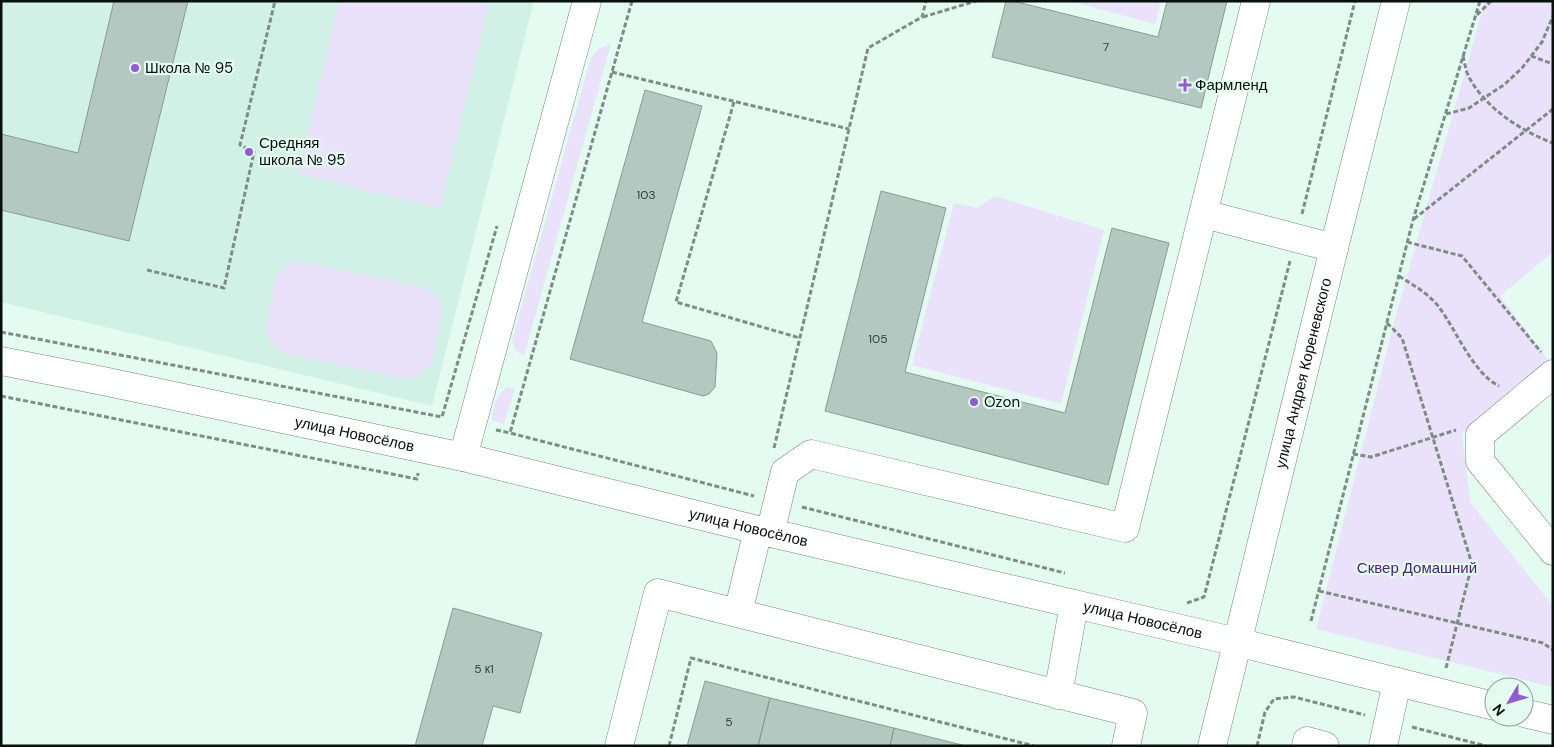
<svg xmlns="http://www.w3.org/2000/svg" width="1554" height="747" font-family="'DM Sans',sans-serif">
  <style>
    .built { fill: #d2f1e6 }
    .green { fill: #eae1fa }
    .building { fill: #b2c8c0; stroke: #879c94 }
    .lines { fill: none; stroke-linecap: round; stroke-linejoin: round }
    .minor-casing { stroke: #72867f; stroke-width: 29 }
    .path { stroke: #7d8d86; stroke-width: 3; stroke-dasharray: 5 2.5; stroke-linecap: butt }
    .minor { stroke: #fff; stroke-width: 28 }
    .poi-dot { fill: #935bd3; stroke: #e4fbf2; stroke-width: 2 }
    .labels { text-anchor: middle; stroke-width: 4.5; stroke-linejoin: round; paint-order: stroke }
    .number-label { font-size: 12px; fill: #323e3a }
    .poi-label { font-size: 15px; fill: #08100d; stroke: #e4fbf2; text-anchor: start }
    .street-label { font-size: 15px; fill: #08100d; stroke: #e4fbf2 }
    .park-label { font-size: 15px; fill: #4a2571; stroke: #e4fbf2 }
  </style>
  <rect width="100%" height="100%" fill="#e4fbf2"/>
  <!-- built -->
  <path class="built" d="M 1,1 L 534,1 L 432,406 L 1,302 Z"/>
  <!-- green -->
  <path class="green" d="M 339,1 L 482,1 L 489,3 L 440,208 L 299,174 Z
    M 1070,1 L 1161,1 L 1155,24 Z
    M 1485,1 L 1553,1 L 1553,252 L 1500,296 L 1549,361 L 1462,434 L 1470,502 L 1553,606 L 1553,687 L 1316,629 L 1397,311 Z
    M 611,44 L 524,356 L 516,351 L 512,340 L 591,57 L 600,48 Z
    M 995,196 L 1104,230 L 1061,404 L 912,365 L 954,203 L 977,208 Z
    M 303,262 L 425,288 L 438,297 L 442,312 L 432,362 L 420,374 L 406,379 L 284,353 L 271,342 L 266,327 L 276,276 L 288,265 Z
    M 506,388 L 515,388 L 504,424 L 492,420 C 493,406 495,398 506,388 Z"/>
  <!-- building -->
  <path class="building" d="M 114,1 L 188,1 L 129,241 L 1,210 L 1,134 L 78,153 Z
    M 1006,1 L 1013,1 L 1158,37 L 1167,1 L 1227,1 L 1201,108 L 992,57 Z
    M 645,90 L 702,106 L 642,322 L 711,341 L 717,353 L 715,387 L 709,394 L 703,396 L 570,359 Z
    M 881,191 L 946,208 L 905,372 L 1065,413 L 1112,228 L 1169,243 L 1108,485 L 825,411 Z
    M 453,608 L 542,633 L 520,713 L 493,706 L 482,746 L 415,746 Z
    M 705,681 L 770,698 L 758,746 L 687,746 Z
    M 770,698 L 894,728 L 890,746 L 758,746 Z
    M 894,728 L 966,746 L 890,746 Z"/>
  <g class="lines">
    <defs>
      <g id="minor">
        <path d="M 1204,214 L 1334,248"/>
        <path id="s1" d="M 1,361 L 103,381 L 463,457 L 758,530 L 1237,642 L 1494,706"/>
        <path d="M 1553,374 L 1480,435 L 1480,461 L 1553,551"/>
        <path d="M 463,457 L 587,1"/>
        <path d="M 770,533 L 785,472 L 811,454 L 1125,528 L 1256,1"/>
        <path d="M 738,613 L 758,530"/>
        <path d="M 1058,695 L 1074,604"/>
        <path d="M 1524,713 L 1553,720"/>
        <path d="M 619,746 L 658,593 L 1133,713 L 1126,746"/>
        <path id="s2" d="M 1212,746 L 1334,248 L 1396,1"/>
        <path d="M 1306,746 L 1307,741 L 1325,746"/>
        <path d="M 1383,746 L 1397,682"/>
      </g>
    </defs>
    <!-- minor casing -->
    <use href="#minor" class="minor-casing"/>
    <!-- path -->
    <path class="path" d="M 632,1 L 510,433 L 754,496
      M 1477,15 L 1491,1
      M 923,17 L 976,1
      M 1463,56 C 1465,64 1466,73 1470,79 C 1487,109 1521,131 1553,143
      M 1531,56 L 1553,64
      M 612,72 L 849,129
      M 734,102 L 676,302 L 800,338
      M 1446,114 L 1469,108 L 1505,84 L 1522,68 L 1542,42 L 1553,16
      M 1302,214 L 1355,1
      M 1414,219 L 1553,109
      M 1407,242 L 1462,256 L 1541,352
      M 147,270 L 224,288 L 254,152 L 240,145 L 275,1
      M 1399,276 C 1413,285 1428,293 1439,307 C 1456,330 1473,373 1499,386
      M 1387,323 L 1402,338 L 1472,564 L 1446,668
      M 1,332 L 442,417 L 497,226
      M 1,396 L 417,479 L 418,473
      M 496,430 L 510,433
      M 774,448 L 868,48 L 922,17 L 926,1
      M 1353,454 L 1371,457 L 1456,430
      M 802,507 L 1065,573
      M 1319,591 L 1543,643 L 1553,650
      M 1187,603 L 1204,597 L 1290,261
      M 1311,621 L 1413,220 L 1480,1
      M 1412,727 L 1486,746
      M 669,746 L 691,658 L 1034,746
      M 1257,746 L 1265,712 L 1274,699 L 1294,697 L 1365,715"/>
    <!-- minor -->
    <use href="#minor" class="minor"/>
  </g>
  <!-- markers -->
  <g class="poi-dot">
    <circle cx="135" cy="68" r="5"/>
    <path d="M1182.5 77.5h5v5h5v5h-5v5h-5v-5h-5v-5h5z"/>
    <circle cx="249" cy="152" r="5"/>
    <circle cx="974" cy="402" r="5"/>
  </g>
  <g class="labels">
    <!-- number labels -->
    <g class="number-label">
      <text x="1106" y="51">7</text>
      <text x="646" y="199">103</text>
      <text x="878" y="343">105</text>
      <text x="484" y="673">5 к1</text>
      <text x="729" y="726">5</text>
    </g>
    <!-- poi labels -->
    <g class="poi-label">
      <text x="145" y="73">Школа № 95</text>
      <text x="1195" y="90">Фармленд</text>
      <text x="259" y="148">Средняя<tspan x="259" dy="17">школа № 95</tspan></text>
      <text x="984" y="407">Ozon</text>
    </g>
    <!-- street labels -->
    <g class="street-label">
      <text dy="5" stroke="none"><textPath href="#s2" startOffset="384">улица Андрея Кореневского</textPath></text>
      <text dy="5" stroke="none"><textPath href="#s1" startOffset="361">улица Новосёлов</textPath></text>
      <text dy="5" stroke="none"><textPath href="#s1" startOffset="766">улица Новосёлов</textPath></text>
      <text dy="5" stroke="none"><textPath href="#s1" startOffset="1171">улица Новосёлов</textPath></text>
    </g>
    <!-- park labels -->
    <g class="park-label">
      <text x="1417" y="573">Сквер Домашний</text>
    </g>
  </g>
  <!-- border -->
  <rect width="1554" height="747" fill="none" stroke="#08100d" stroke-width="5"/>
  <!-- north arrow -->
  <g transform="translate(1509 702) rotate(232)"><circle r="24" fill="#e4fbf2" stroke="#8c9d96"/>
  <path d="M0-4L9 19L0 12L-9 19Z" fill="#935bd3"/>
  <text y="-8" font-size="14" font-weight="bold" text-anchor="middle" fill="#08100d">N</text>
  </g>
</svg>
